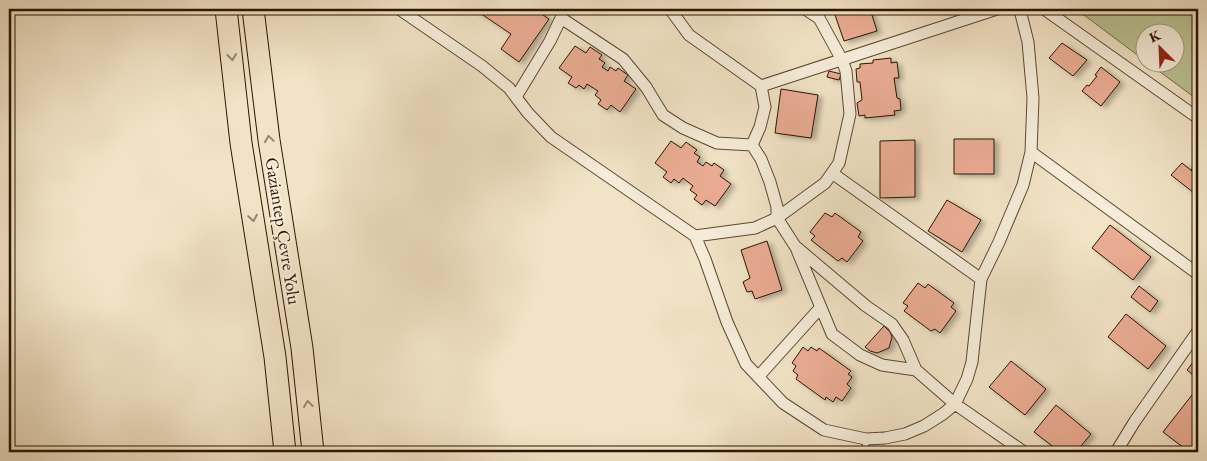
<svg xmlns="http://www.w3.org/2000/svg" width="1207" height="461" font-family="'EB Garamond',serif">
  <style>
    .green { fill: #bbc394; stroke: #736c4a }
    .building { fill: #e9ac93; stroke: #2b1401; filter: url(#shadow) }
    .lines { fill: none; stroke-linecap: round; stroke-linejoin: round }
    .lane-casing { stroke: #5c4832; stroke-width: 8 }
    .street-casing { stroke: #5c4832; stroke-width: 13 }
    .highway-casing { stroke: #2b1401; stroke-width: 23 }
    .lane { stroke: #f6edda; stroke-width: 5.5 }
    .street { stroke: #f6edda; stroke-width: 11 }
    .highway { stroke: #f1e3c6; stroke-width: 21 }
    .oneway { stroke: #98866d }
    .labels { text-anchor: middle; stroke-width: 4; stroke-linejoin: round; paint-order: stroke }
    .street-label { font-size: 18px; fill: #2b1401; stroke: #f6edda }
  </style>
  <defs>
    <filter id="shadow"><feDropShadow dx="4.5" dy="2.5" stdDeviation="2.5" flood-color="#0004"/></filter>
  </defs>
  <rect width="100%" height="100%" fill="#f1e3c6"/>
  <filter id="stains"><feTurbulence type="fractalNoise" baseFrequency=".004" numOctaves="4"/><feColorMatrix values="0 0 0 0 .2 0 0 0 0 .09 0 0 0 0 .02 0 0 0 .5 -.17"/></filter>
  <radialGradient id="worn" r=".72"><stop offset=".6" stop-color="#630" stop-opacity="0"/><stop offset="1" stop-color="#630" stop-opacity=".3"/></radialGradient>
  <!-- green -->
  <path class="green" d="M 1076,9 L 1198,9 L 1198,100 L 1148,63 L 1174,62 L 1174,32 L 1144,32 L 1144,60 Z"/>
  <!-- building -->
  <path class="building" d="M 474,9 L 534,9 L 549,19 L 519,62 L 501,49 L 511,34 Z
    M 833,9 L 870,9 L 877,31 L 844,41 Z
    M 951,9 L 971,9 L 954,15 Z
    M 1062,43 L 1087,60 L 1073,76 L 1049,58 Z
    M 575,46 L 586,53 L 590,47 L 602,55 L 599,59 L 605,63 L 602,67 L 608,71 L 610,67 L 616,71 L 618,68 L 628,75 L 624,81 L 636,89 L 620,112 L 611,105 L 607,110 L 598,104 L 601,100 L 595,95 L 598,91 L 587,84 L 584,89 L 579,85 L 576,88 L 568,83 L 572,77 L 559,68 Z
    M 891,58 L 891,63 L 897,62 L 899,78 L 894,78 L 897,98 L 900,99 L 901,110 L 894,111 L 895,115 L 865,118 L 865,115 L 859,116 L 857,103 L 862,100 L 860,82 L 857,82 L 856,69 L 860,68 L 860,64 L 873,63 L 873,60 Z
    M 1101,67 L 1120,82 L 1101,106 L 1082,91 L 1087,85 L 1089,86 L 1097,76 L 1095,75 Z
    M 829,71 L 841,74 L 839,80 L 827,77 Z
    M 781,89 L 818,95 L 811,138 L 775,133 Z
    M 954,139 L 994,139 L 994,174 L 954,174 Z
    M 915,140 L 915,197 L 880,198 L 880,141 Z
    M 671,141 L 681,148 L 686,142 L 697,150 L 694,153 L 700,157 L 697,162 L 703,166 L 706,162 L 712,166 L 714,163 L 724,170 L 720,176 L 731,184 L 715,206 L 706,200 L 702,205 L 694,199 L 697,195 L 690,190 L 693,186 L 683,178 L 679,183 L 674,179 L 671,183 L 663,177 L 667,172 L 655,163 Z
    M 1198,161 L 1198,175 L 1191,170 Z
    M 1182,163 L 1198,176 L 1198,196 L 1171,175 Z
    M 947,200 L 981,220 L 962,252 L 928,231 Z
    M 825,213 L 832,217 L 835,213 L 861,232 L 858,237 L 863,241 L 847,262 L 842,258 L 838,261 L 811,240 L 815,236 L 810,232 Z
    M 1110,225 L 1151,257 L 1133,280 L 1092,248 Z
    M 767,241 L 782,290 L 755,299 L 752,291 L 747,292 L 743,282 L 750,278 L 741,250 Z
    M 918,283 L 925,288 L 928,284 L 954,303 L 951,307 L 956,311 L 940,333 L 935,329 L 931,331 L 904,311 L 908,306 L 903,303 Z
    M 1139,286 L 1158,301 L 1150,312 L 1131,297 Z
    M 1126,314 L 1166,346 L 1148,369 L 1108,337 Z
    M 884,326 L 890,332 L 892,337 L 889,348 L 877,353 L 870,351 L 865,347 Z
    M 803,347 L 808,351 L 811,347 L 817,351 L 819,348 L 851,371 L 848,374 L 852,377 L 847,384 L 851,388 L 842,401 L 836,397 L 833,402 L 826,397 L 825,400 L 796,379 L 798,375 L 793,371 L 796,366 L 792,363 Z
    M 1198,356 L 1198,379 L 1187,370 Z
    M 1011,361 L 1046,389 L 1025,415 L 989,387 Z
    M 1192,395 L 1198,400 L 1198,439 L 1188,451 L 1163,432 Z
    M 1056,405 L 1091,434 L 1076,452 L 1060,452 L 1034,432 Z"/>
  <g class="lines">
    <defs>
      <path id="lane" d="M 865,452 L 866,439"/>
      <path id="street" d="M 399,9 L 482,66 L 509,88 L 528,113 L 551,137 L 695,236 L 705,259 L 727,322 L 746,364 L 783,403 L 824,430 L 866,439 L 885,438 L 905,434 L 924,426 L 943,414 L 955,404 L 1024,452
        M 670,9 L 689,35 L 761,86 L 997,9
        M 1044,9 L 1198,118
        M 561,18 L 623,59 L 646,87 L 663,115 L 683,128 L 717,143 L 752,145 L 761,159 L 770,182 L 777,207 L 777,218 L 795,246 L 866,306 L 892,324 L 903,340 L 916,370 L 955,404 L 967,379 L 972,362 L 981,279 L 999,242 L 1023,185 L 1031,152 L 1033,98 L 1028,42 L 1021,14 L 1024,9
        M 516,97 L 550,41 L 562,16 L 561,9
        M 752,145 L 760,127 L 765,107 L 761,86
        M 1031,152 L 1198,274
        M 832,173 L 981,279
        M 695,236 L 755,228 L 777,218 L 825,183 L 839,163 L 850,114 L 846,71 L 842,60 L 819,18 L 805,9
        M 797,250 L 832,334 L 860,355 L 882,365 L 916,370
        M 758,377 L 821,307
        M 1116,452 L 1135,421 L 1198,331"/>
      <path id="highway" d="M 226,9 L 241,143 L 275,357 L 285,452
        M 253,9 L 269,140 L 302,348 L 313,452"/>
    </defs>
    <!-- lane casing -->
    <use href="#lane" class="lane-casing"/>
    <!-- street casing -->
    <use href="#street" class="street-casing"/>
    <!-- highway casing -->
    <use href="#highway" class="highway-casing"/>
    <!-- lane -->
    <use href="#lane" class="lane"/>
    <!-- street -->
    <use href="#street" class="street"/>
    <!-- highway -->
    <use href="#highway" class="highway"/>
  </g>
  <!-- one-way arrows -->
  <defs><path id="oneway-chevron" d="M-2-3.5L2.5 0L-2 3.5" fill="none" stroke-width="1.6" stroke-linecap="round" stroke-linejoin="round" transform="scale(1.25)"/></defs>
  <g class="oneway">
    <use href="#oneway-chevron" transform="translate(232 57) rotate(84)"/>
    <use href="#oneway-chevron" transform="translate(269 139) rotate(-98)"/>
    <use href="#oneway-chevron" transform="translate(253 218) rotate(81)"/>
    <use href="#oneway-chevron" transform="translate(308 404) rotate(-97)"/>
  </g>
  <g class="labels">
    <!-- street labels -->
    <g class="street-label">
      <text transform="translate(283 231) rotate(81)" y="6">Gaziantep Çevre Yolu</text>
    </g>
  </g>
  <!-- margin -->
  <rect width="1207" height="461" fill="none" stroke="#f1e3c6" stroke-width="30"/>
  <rect x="10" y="10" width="1187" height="441" fill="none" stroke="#2b1401" stroke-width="2.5"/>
  <rect x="15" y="15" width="1177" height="431" fill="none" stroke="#2b1401"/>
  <!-- north arrow -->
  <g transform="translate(1160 48) rotate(336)"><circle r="24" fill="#f6edda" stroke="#a59683"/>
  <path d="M0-4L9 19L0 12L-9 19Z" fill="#8f2418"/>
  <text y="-8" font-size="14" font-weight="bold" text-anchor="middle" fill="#2b1401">K</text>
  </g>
  <rect width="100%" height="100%" filter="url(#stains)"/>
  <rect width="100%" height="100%" fill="url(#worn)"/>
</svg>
